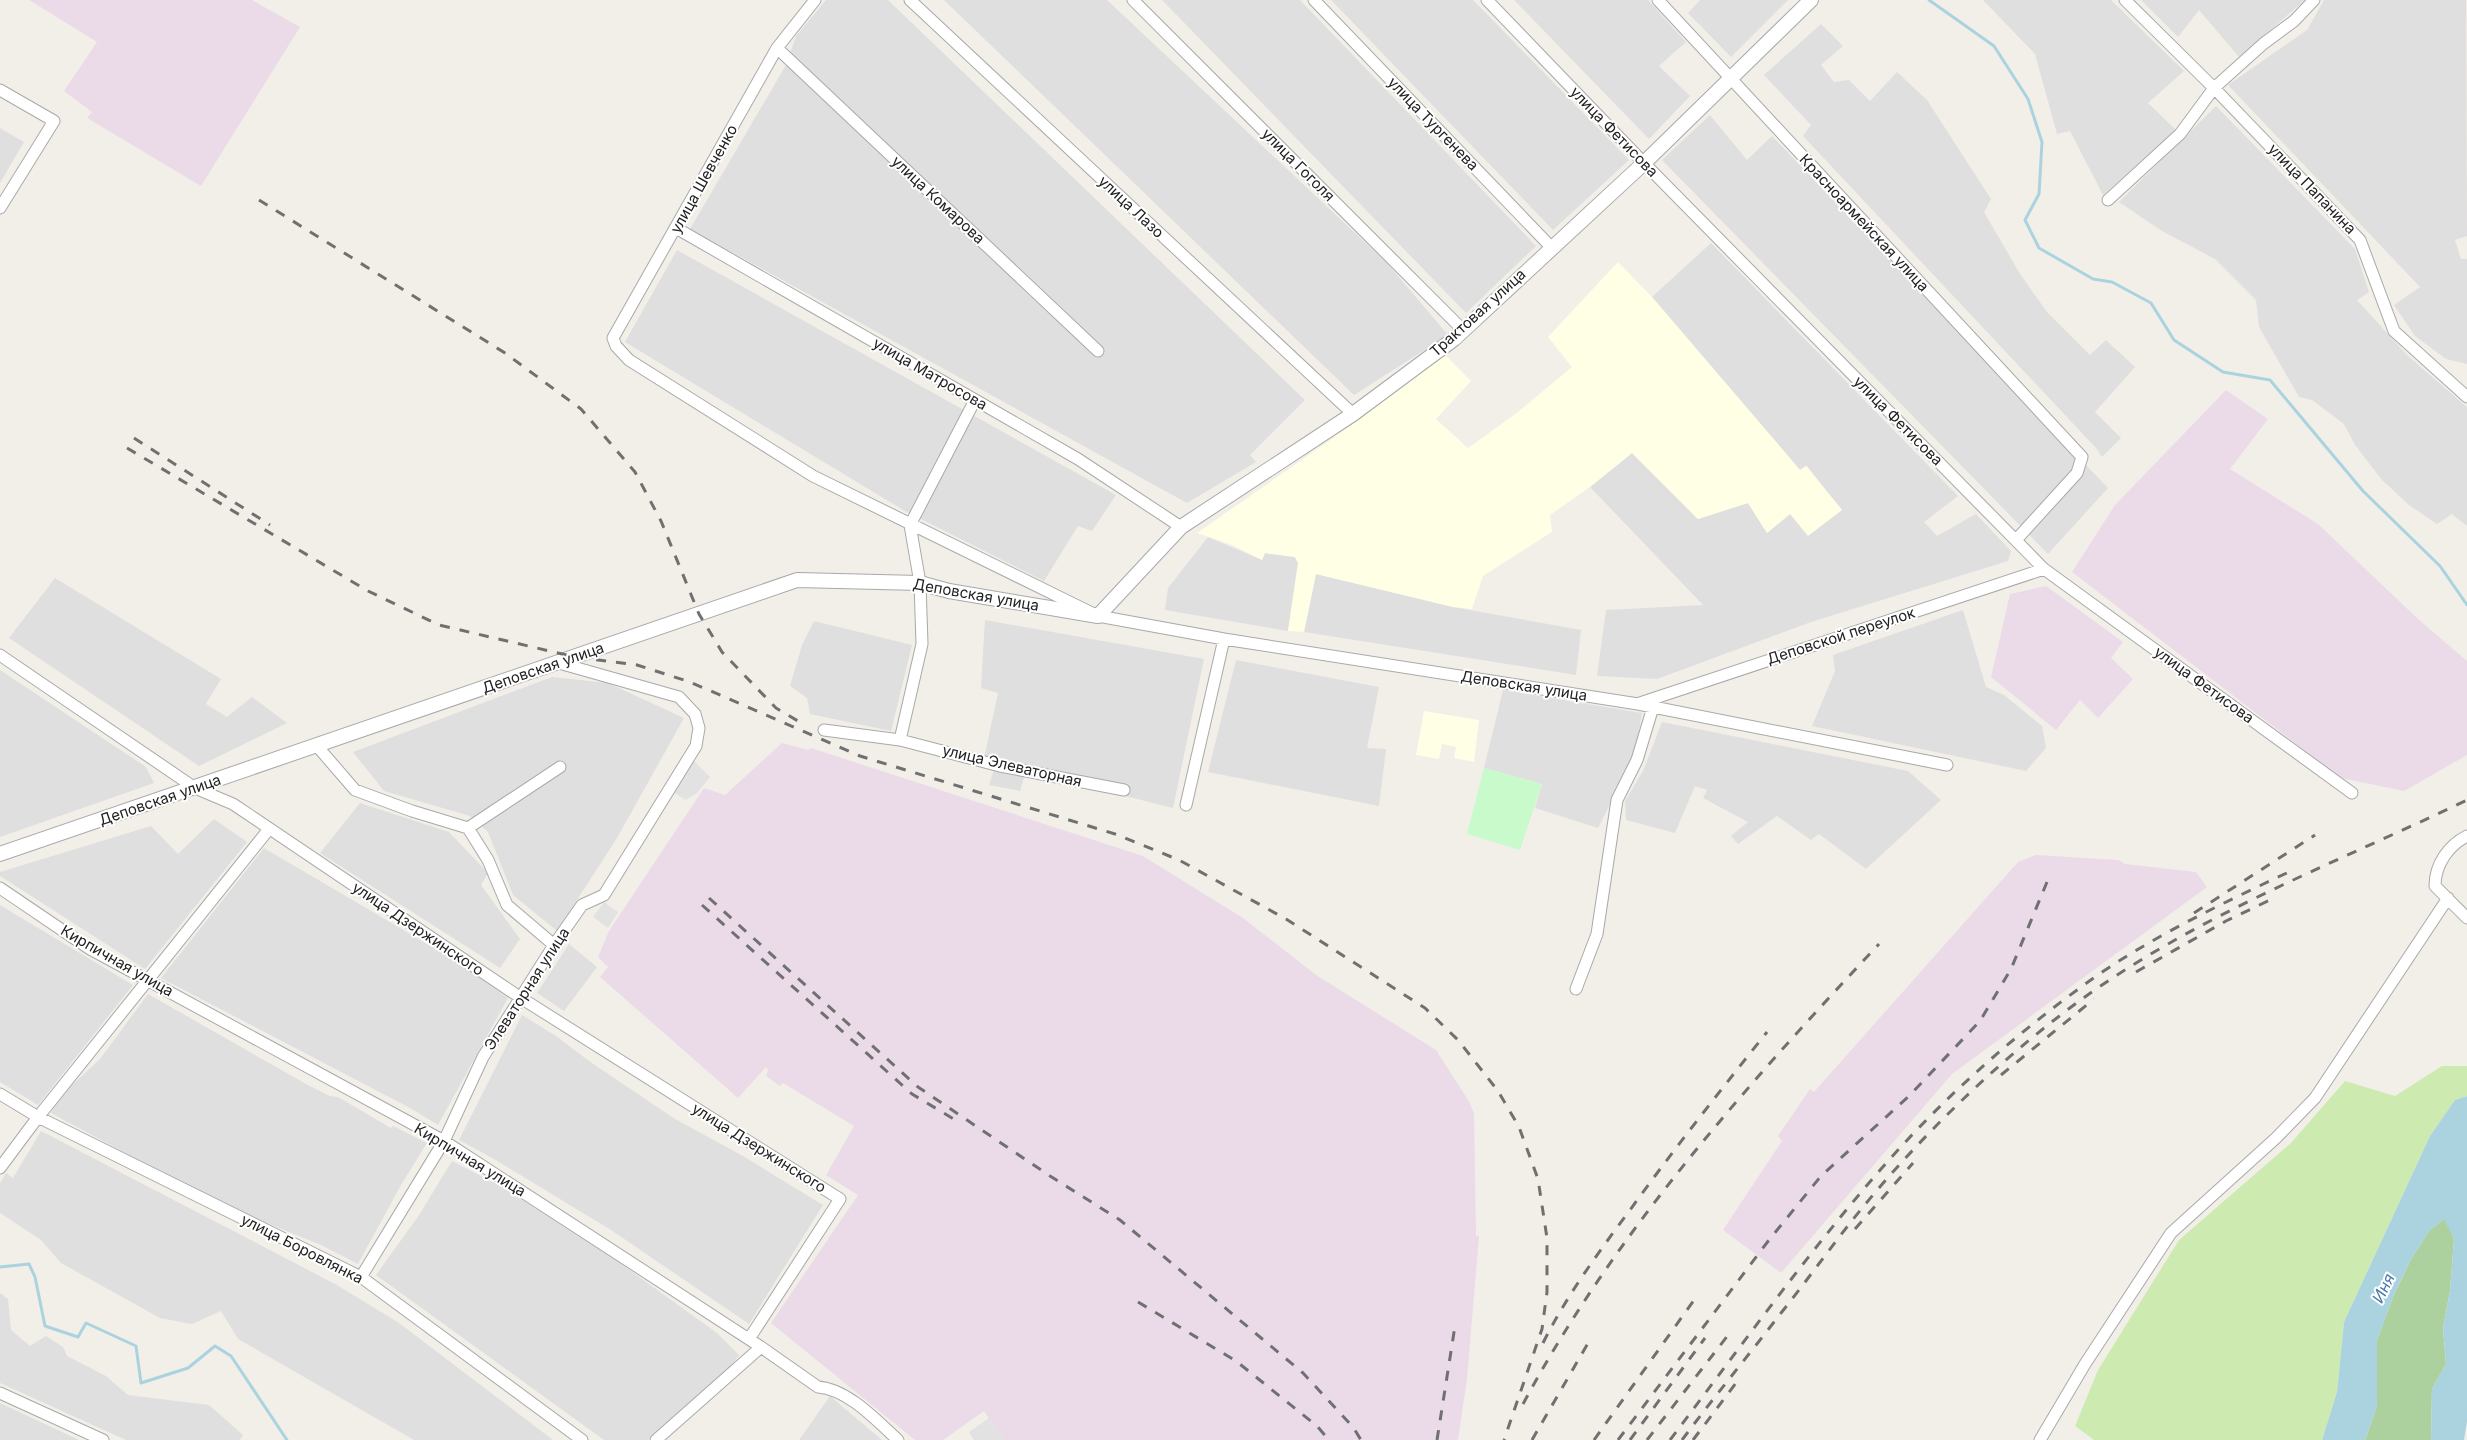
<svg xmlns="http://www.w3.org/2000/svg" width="2467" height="1440" font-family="Inter,sans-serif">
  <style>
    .residential { fill: #e0dfdf }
    .industrial { fill: #ebdbe8 }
    .education { fill: #ffffe5 }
    .grass { fill: #cdebb0 }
    .forest { fill: #add19e }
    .park { fill: #c8facc }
    .parking { fill: #e2e2e2 }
    .water { fill: #aad3df }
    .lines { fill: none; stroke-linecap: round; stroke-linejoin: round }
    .stream { stroke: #aad3df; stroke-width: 3 }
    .minor-casing { stroke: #a9a9a9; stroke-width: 13 }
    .tertiary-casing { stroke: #a9a9a9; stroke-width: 16 }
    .minor { stroke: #fff; stroke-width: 11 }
    .tertiary { stroke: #fff; stroke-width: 14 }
    .rail { stroke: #707070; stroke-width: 3; stroke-dasharray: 10 10; stroke-linecap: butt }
    .labels { text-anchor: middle; stroke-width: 4; stroke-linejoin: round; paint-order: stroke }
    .street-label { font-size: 15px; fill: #222; stroke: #fff }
    .water-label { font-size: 16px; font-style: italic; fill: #4a7aab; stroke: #fff }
  </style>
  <rect width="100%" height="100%" fill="#f2efe9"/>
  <!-- residential -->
  <path class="residential" d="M 826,0 L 888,0 L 1305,400 L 1250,455 L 1256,462 L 1187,503 L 690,229 L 786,65 L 796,36 Z
    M 944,0 L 1107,0 L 1387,263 L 1448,335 L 1354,395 Z
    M 1162,0 L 1300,0 L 1536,246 L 1466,313 Z
    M 1331,0 L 1473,0 L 1629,160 L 1553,230 Z
    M 1514,0 L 1648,0 L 1686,42 L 1659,66 L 1690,96 L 1649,139 Z
    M 1700,0 L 1788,0 L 1731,57 L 1688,13 Z
    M 1983,0 L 2111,0 L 2184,71 L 2148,103 L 2176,130 L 2103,195 L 2070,131 L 2057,134 L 2035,54 Z
    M 2141,0 L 2305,0 L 2239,57 L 2199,10 L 2178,37 Z
    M 2324,0 L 2466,0 L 2467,236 L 2455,240 L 2461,259 L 2467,259 L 2467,364 L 2446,359 L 2415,336 L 2394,305 L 2420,287 L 2228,85 L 2307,30 Z
    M 1821,24 L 1843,46 L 1821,65 L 1834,82 L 1849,80 L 1870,101 L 1897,72 L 1927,100 L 1991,199 L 1984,212 L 2020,274 L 2047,312 L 2090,355 L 2106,340 L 2135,367 L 2095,412 L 2121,438 L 2102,457 L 2096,448 L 1803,136 L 1811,125 L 1764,75 Z
    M 2216,106 L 2355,249 L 2369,292 L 2357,300 L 2408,356 L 2467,407 L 2467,526 L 2452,514 L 2437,524 L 2409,505 L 2382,480 L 2355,445 L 2344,424 L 2312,400 L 2299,397 L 2259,327 L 2256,300 L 2215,259 L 2162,231 L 2119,202 Z
    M 1710,115 L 1747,160 L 1772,136 L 2108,488 L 2048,554 L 1662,160 Z
    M 0,128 L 24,142 L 0,183 Z
    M 1711,243 L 1958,496 L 1924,522 L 1937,536 L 1976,514 L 2011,551 L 2008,561 L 1811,622 L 1657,679 L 1597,676 L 1606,610 L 1703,605 L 1590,487 L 1632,453 L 1698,519 L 1748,503 L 1767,533 L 1790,514 L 1842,510 L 1807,466 L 1800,470 L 1652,297 Z
    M 677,250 L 1116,495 L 1092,531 L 1078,526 L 1044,581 L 905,511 L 625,342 Z
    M 1208,537 L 1262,560 L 1265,553 L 1295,557 L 1298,563 L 1288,631 L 1165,610 L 1168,588 Z
    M 1316,574 L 1453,607 L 1581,630 L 1576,675 L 1304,632 Z
    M 55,578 L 221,679 L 206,704 L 227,717 L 252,697 L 287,723 L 199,766 L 9,638 Z
    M 1963,610 L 1986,687 L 2004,695 L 2042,726 L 2046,748 L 2026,771 L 1812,726 L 1835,671 L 1833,655 Z
    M 985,620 L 1204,659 L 1173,808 L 1026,771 L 1020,791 L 989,785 L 994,769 L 983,763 L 998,693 L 981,688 Z
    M 814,621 L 912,645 L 891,731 L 810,714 L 807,698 L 790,686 L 802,645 Z
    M 1236,660 L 1379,687 L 1367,748 L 1386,749 L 1379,806 L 1208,772 Z
    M 0,670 L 146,767 L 154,783 L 0,837 Z
    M 552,677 L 608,683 L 684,718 L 617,838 L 557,931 L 513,895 L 488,832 L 470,816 L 384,791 L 353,752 Z
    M 1503,690 L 1642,713 L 1635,755 L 1598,828 L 1535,808 L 1542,784 L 1484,768 Z
    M 1662,722 L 1908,771 L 1941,800 L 1866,869 L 1819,834 L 1811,840 L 1777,816 L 1738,844 L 1731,836 L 1748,822 L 1703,798 L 1707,790 L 1695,786 L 1675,833 L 1626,820 L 1625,801 L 1643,771 Z
    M 360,803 L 449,832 L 488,873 L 481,885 L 520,939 L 500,968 L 320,853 Z
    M 214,819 L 247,842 L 145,969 L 0,876 L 0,872 L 151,826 L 178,854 Z
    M 264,848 L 463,965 L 508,998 L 438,1125 L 410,1108 L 161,978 Z
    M 0,905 L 133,985 L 38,1105 L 0,1082 Z
    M 569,944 L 597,967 L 564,1011 L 537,993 Z
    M 148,994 L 306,1084 L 330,1096 L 338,1097 L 391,1128 L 393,1126 L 427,1143 L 401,1185 L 358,1264 L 321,1245 L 218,1203 L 51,1113 L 56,1104 L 71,1086 L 100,1059 Z
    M 522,1015 L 556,1036 L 589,1061 L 675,1119 L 743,1156 L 823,1205 L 749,1324 L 611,1230 L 494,1159 L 459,1140 Z
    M 41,1131 L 337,1285 L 399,1323 L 553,1440 L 414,1440 L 238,1339 L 221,1311 L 192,1324 L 160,1318 L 61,1263 L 41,1240 L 0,1213 L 0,1183 L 6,1173 L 13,1178 Z
    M 452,1161 L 518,1195 L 592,1243 L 717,1333 L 739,1355 L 729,1369 L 648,1440 L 604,1440 L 376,1275 L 419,1215 Z
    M 0,1293 L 8,1299 L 11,1330 L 30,1346 L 46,1336 L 63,1347 L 67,1356 L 106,1376 L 128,1395 L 209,1405 L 243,1435 L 240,1440 L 126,1440 L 0,1383 Z
    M 830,1396 L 882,1440 L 799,1440 Z
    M 0,1403 L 79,1440 L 0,1440 Z"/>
  <!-- industrial -->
  <path class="industrial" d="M 29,0 L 252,0 L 300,27 L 201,186 L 87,118 L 92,112 L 64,91 L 97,42 Z
    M 2226,390 L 2268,419 L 2230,469 L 2318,524 L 2418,619 L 2467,661 L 2467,755 L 2404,791 L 2341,778 L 2072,572 L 2115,505 Z
    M 2046,586 L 2123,642 L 2111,658 L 2133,679 L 2098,718 L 2080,700 L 2056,730 L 1991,677 L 2010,594 Z
    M 782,743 L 808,750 L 811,748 L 1143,856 L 1243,918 L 1316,975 L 1436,1050 L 1470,1103 L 1474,1114 L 1476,1236 L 1479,1236 L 1467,1379 L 1458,1440 L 1003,1440 L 984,1411 L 943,1440 L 915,1440 L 771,1323 L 858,1195 L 826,1175 L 854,1126 L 783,1083 L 780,1086 L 766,1076 L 768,1070 L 766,1067 L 738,1098 L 600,977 L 608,967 L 598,957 L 609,931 L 704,788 L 725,795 Z
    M 2036,855 L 2119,860 L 2125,864 L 2196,872 L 2207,887 L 1952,1074 L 1781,1273 L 1723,1230 L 1782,1141 L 1778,1136 L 1810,1089 L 1814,1092 L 2018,862 Z"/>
  <!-- education -->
  <path class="education" d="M 1618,262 L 1652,297 L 1800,470 L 1806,466 L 1842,510 L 1808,536 L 1790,514 L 1767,533 L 1748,503 L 1698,519 L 1632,453 L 1590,487 L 1550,515 L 1552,532 L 1483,576 L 1472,609 L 1453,607 L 1316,574 L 1304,632 L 1288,631 L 1298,563 L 1295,557 L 1265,553 L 1262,560 L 1232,545 L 1197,533 L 1356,422 L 1445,355 L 1471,381 L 1436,419 L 1468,448 L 1518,412 L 1572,367 L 1548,337 Z
    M 1424,711 L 1479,720 L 1474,762 L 1454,758 L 1456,747 L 1442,744 L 1439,759 L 1416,755 Z"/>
  <!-- grass -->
  <path class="grass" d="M 2442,1066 L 2467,1066 L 2467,1096 L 2455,1100 L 2430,1136 L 2344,1322 L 2337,1392 L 2322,1440 L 2094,1440 L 2075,1426 L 2098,1370 L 2179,1240 L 2291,1143 L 2345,1081 L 2395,1096 Z"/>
  <!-- forest -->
  <path class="forest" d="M 2445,1218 L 2454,1239 L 2450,1291 L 2443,1328 L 2446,1364 L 2432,1389 L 2431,1440 L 2365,1440 L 2377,1406 L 2377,1340 L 2393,1297 L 2410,1261 L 2429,1231 Z"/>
  <!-- park -->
  <path class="park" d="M 1484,768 L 1542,784 L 1520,850 L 1467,834 Z"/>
  <!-- parking -->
  <path class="parking" d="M 692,759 L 710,777 L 696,794 L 685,800 L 672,791 Z
    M 604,902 L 618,912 L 608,928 L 593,917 Z
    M 989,1418 L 1003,1440 L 974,1440 L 969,1432 Z"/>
  <!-- water -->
  <path class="water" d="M 2467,1096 L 2467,1421 L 2464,1440 L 2431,1440 L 2432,1389 L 2446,1364 L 2443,1328 L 2450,1291 L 2454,1239 L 2444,1219 L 2429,1231 L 2410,1261 L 2393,1297 L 2377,1340 L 2377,1406 L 2365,1440 L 2322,1440 L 2337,1392 L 2344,1322 L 2430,1136 L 2455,1100 Z"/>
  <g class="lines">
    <!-- stream -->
    <path class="stream" d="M 1929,0 L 1994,46 L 2028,99 L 2042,142 L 2039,194 L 2025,220 L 2039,248 L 2093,279 L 2112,282 L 2151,303 L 2174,340 L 2223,372 L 2270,380 L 2363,491 L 2440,566 L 2467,605
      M 0,1267 L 29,1264 L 35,1277 L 45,1326 L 78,1337 L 86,1323 L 136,1346 L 141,1383 L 188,1368 L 215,1346 L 231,1356 L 287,1440"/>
    <defs>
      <path id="minor" d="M 815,0 L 777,48 L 613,338 L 616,346 L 629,360 L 813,476 L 1098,616 L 1224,639 L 1638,704 L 1947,765
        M 910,0 L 1353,414
        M 1133,0 L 1463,330
        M 1314,0 L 1551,247
        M 1487,0 L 1644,163 L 2044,569 L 2352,793
        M 1658,0 L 2082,457 L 2077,473 L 2016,540
        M 2125,0 L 2214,88 L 2360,240 L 2394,331 L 2467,397
        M 777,48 L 1098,351
        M 0,90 L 54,121 L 0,208
        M 2108,200 L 2180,134 L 2214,88 L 2263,44 L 2294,21 L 2314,0
        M 676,228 L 1078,459 L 1181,527
        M 0,655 L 195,788 L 233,804 L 521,998 L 840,1199 L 749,1339
        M 1640,703 L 2044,569
        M 824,730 L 900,740 L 922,644 L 920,583 L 910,525 L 975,400
        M 900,740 L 1000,766 L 1124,790
        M 317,746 L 355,790 L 412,811 L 468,828 L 488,860 L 507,905 L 554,945
        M 1186,805 L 1224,639
        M 468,828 L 560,767
        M 2467,836 C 2449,845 2435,864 2435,886 L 2467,918
        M 0,888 L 90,949 L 444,1141 L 761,1347 L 818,1387 C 848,1389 877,1421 898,1440
        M 1576,989 L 1597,934 L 1617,800 L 1637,760 L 1653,707
        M 0,1094 L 38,1117 L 361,1277 L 582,1440
        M 0,1168 L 38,1117 L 269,829
        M 361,1277 L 444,1141 L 483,1057 L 554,945 L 582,905 L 604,895 L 696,746 L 699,728 L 695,714 L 679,697 L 559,663
        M 0,1393 L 103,1440
        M 656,1440 L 761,1347
        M 2040,1440 L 2085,1364 L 2171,1233 L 2276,1138 L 2315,1098 L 2448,898"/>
      <path id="tertiary" d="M 0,854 L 797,580 L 920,583 L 949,591 L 1098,616 L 1181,527 L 1353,414 L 1454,339 L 1644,163 L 1811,0"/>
    </defs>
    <!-- minor casing -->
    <use href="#minor" class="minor-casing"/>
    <!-- tertiary casing -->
    <use href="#tertiary" class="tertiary-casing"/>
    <!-- minor -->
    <use href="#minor" class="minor"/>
    <!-- tertiary -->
    <use href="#tertiary" class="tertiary"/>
    <!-- rail -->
    <path class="rail" d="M 259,200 L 505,353 L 581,409 L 635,472 L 661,521 L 699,614 L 722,652 L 776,708 L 803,724
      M 134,438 L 270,525
      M 127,448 L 368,591 L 439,625 L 575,657 L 637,665 L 690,682 L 860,756 L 1115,834 L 1179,860 L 1286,919 L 1425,1008 L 1458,1040 L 1498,1091 L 1519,1127 L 1538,1179 L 1547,1238 L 1547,1292 L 1542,1329 L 1504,1440
      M 709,898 L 918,1087 L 1050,1176 L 1120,1220 L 1303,1373 L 1353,1427 L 1361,1440
      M 702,905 L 912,1094 L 957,1121
      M 2194,913 L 2315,835
      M 2136,972 L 2226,921 L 2270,900
      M 2001,1075 L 2094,999
      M 1855,1229 L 1913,1163
      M 1138,1302 L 1236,1361 L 1317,1426 L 1329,1440
      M 1543,1343 C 1567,1295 1598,1253 1630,1210 C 1674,1149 1720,1091 1767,1032
      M 1523,1404 C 1615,1232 1747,1085 1879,944
      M 1437,1440 L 1455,1326
      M 1532,1440 L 1591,1338
      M 1594,1440 L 1697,1296
      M 1618,1440 L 1769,1240 L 1821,1176 L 1909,1096 L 1980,1021 L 2011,969 L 2047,882
      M 1630,1440 L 1705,1338
      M 1647,1440 L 1732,1330
      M 1670,1440 C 1739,1349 1806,1255 1881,1169 C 1942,1099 2013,1036 2088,982 C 2149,938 2223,903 2291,871
      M 1682,1440 C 1714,1397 1748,1356 1781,1313 C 1809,1278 1835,1241 1863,1207 C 1926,1130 2009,1051 2089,994 C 2205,912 2340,861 2467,800
      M 1693,1440 L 1739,1379"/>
  </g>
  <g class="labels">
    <!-- street labels -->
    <g class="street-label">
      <text transform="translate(1433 124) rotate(46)" y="5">улица Тургенева</text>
      <text transform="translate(1614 132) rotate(46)" y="5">улица Фетисова</text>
      <text transform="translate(1298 165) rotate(45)" y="5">улица Гоголя</text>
      <text transform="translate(704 179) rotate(-61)" y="5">улица Шевченко</text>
      <text transform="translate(2312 189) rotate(46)" y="5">улица Папанина</text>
      <text transform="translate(938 200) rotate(43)" y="5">улица Комарова</text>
      <text transform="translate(1131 207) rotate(43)" y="5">улица Лазо</text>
      <text transform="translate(1864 223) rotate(47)" y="5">Красноармейская улица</text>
      <text transform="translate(1478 313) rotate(-42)" y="5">Трактовая улица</text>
      <text transform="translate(930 374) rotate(30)" y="5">улица Матросова</text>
      <text transform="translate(1898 421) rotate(45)" y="5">улица Фетисова</text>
      <text transform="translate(976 595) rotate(10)" y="5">Деповская улица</text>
      <text transform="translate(1841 636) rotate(-18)" y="5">Деповской переулок</text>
      <text transform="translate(543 668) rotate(-19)" y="5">Деповская улица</text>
      <text transform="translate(2204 685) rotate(36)" y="5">улица Фетисова</text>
      <text transform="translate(1524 686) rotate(9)" y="5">Деповская улица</text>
      <text transform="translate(1012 766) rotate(13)" y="5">улица Элеваторная</text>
      <text transform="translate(160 800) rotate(-19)" y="5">Деповская улица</text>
      <text transform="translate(418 929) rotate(34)" y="5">улица Дзержинского</text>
      <text transform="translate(117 961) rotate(30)" y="5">Кирпичная улица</text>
      <text transform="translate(527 989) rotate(-57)" y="5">Элеваторная улица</text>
      <text transform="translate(759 1148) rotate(32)" y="5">улица Дзержинского</text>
      <text transform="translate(470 1160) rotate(31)" y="5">Кирпичная улица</text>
      <text transform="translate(302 1249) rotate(27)" y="5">улица Боровлянка</text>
    </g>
    <!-- water labels -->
    <g class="water-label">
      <text transform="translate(2383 1288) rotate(-64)" y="6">Иня</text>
    </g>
  </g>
</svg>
